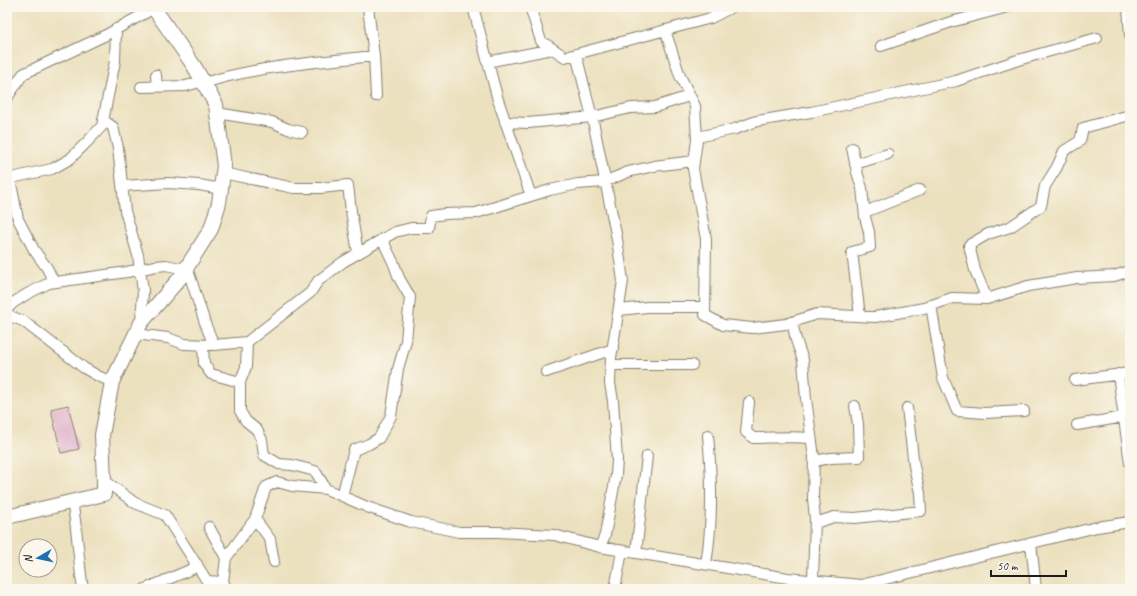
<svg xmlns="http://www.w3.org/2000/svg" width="1137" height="596" font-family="Caveat,sans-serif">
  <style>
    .building { fill: #e0b0cb }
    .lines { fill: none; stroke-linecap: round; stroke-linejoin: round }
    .street-casing { stroke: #847e6e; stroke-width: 12 }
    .secondary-casing { stroke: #847e6e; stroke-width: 16 }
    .street { stroke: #fff; stroke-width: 10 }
    .secondary { stroke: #fff; stroke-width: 14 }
  </style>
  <rect width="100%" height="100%" fill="#fbf7ec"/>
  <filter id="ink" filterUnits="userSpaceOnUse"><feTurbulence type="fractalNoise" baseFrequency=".025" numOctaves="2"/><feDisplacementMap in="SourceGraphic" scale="8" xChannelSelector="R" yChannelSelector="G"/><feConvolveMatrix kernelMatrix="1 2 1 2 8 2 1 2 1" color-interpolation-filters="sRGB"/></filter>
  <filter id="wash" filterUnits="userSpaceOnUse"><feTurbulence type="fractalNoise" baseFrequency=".012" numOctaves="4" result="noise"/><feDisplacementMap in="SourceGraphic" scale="16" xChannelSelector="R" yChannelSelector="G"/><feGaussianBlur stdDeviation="0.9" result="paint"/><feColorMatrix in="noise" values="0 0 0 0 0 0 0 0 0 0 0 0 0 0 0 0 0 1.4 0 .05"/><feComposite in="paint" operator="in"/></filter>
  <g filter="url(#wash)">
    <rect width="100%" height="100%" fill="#ece1bf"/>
    <g id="blocks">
      <!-- building -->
      <path class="building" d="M 68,405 L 79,449 L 61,453 L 51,409 Z"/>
    </g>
  </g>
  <g filter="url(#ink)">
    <use href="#blocks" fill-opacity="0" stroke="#847e6e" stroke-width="1"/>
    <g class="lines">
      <defs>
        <path id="street" d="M 368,7 L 374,56 L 376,96
          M 473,7 L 498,100 L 531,196
          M 530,7 L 541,41 L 565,57 L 711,18 L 732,7
          M 1128,7 L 1130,35
          M 665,30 L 680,76 L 695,106 L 697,140 L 693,169 L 706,239 L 705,315 L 723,325 L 752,328 L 786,324 L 817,314 L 875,317 L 924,308 L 952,298 L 987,299 L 975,270 L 969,245 L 988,234 L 1010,227 L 1041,206 L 1045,186 L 1057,167 L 1064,151 L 1080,141 L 1083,128 L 1130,115
          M 881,46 L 951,22 L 1008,7
          M 576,54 L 593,121 L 617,239 L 623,281 L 611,358 L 610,383 L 613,401 L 617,460 L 616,475 L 605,535 L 600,547 L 788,578 L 861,585 L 1097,527 L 1130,522
          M 487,62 L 552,49
          M 156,75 L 157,87
          M 204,83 C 258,66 317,62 374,56
          M 141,87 L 186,86 L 203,81
          M 7,98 L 23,74 L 106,35 L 156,7
          M 217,113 L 272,122 L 288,129 L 302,132
          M 103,120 L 113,127 L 118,148 L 125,211 L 138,255 L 143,291 L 141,323
          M 505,122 L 528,123 L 592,117 L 631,108 L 655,107 L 683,98 L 689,94
          M 697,137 L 735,129 L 757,121 L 811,112 L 956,81 L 1018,60 L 1097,38
          M 852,148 L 857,172 L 862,188 L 865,217 L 869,232 L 870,247 L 852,252 L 860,316
          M 855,164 L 888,154
          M 223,173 L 294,188 L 321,188 L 348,185 L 351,211 L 358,253
          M 7,179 L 52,169 L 70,159 L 90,139 L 102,126 L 115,61 L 116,29
          M 10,179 L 18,219 L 34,250 L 47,268 L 54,282
          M 122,186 L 168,183 L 199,185 L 221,189
          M 865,212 L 920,190
          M 187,267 L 206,326 L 214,345 L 247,342 L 310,293 L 318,281 L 343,262 L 395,232 L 411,228 L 429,228 L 431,216 L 445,214 L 476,213 L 550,190 L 578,184 L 604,182 L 628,172 L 654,166 L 694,161
          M 987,299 L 1028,286 L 1077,278 L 1114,276 L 1130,271
          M 931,305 L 943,378 L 957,411 L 985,413 L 1024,411
          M 7,309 L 13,303 L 27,294 L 49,283 L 127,272 L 156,266 L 166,265 L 185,269
          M 620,310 L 647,307 L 705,307
          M 7,315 L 23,321 L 84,368 L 98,376 L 112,382
          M 792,322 L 796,340 L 803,360 L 806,399 L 814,457 L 813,498 L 815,519 L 813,580
          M 135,334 L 168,338 L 184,344 L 210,345
          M 203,345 L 204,364 L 211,374 L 240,382 L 240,411 L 246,421 L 257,430 L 262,440 L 264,455 L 279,464 L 292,465 L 315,471 L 326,489
          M 611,365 L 692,365
          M 546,372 L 613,349
          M 1118,374 L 1130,463
          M 1075,380 L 1130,373
          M 240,382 L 246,367 L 247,342
          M 749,402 L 746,432 L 753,438 C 772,438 791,436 810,438
          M 1077,425 L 1124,417
          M 814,461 L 831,458 L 859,457 L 858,424 L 855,406
          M 104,480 L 135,503 L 165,515 L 207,581 L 223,582 L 227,589
          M 342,496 L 354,450 L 369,444 L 379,438 L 391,416 L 398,369 L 406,341 L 410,297 L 399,278 L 394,264 L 382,239
          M 72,502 C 78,531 78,560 83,589
          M 255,519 L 270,539 L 274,562
          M 815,523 L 834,517 L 855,518 L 921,511 L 920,493 L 914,466 L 907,408
          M 209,527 L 226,558 L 223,582
          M 1031,543 L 1036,589
          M 636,553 L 647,456
          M 226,558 L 255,519 L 266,487 L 277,482 L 292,486 L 326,489 L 367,507 L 411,522 L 459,532 L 498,532 L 554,535 L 600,547
          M 706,564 C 713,522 712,478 708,435
          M 145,589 L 192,569 L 197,564
          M 615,589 L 622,551"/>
        <path id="secondary" d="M 7,517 L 104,494 L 104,480 L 102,435 L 112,382 L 141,323 L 180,278 L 211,229 L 219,203 L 224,166 L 216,105 L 194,66 L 153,7"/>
      </defs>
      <!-- street casing -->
      <use href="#street" class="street-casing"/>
      <!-- secondary casing -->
      <use href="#secondary" class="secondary-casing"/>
      <!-- street -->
      <use href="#street" class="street"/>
      <!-- secondary -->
      <use href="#secondary" class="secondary"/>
    </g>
  </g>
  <!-- margin -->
  <rect width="1137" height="596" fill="none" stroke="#fbf7ec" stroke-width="24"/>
  <!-- north arrow -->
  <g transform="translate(38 558) rotate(261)"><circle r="19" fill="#fbf7ec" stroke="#a29f99"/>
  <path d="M0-3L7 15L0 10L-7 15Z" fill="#1f6fb2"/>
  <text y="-6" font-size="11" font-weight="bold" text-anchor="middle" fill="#1c1c1c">N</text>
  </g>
  <!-- scale -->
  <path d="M991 570v6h75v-6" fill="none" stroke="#1c1c1c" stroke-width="2"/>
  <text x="997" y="570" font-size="12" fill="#1c1c1c" stroke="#fbf7ec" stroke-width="3" paint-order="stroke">50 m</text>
</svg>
